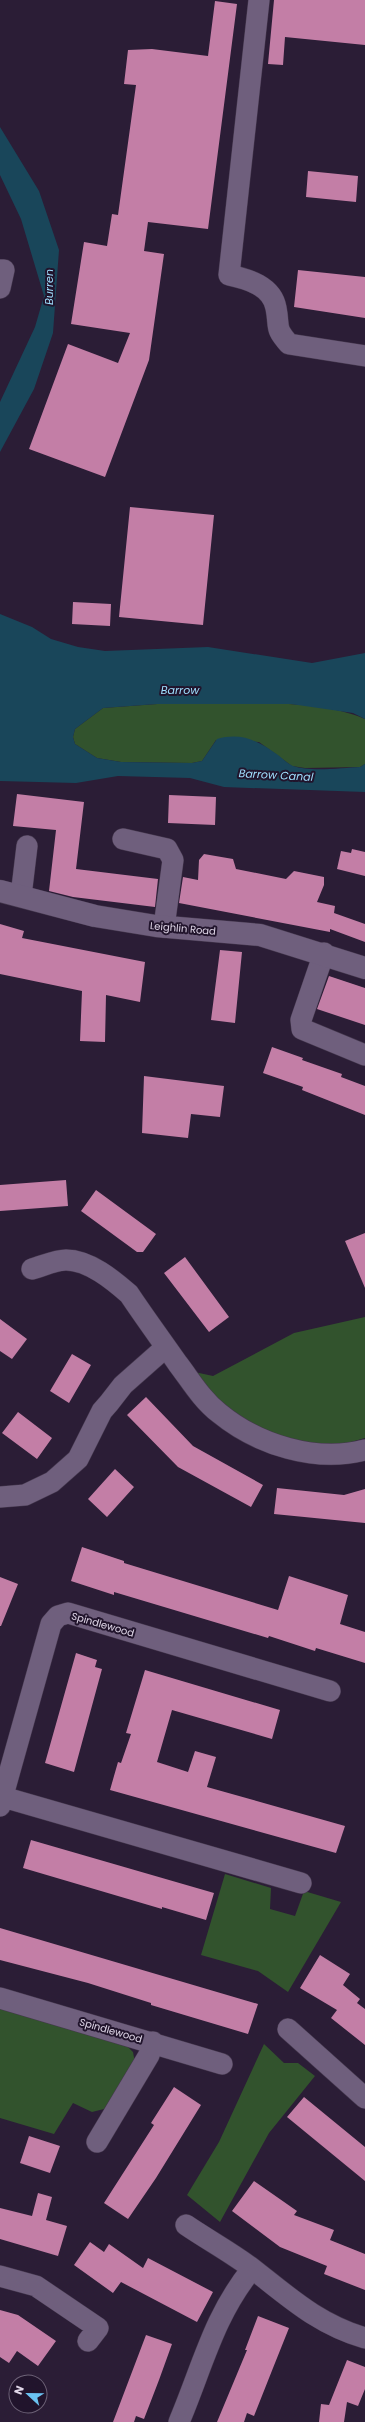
<svg xmlns="http://www.w3.org/2000/svg" width="365" height="2422" font-family="Poppins,sans-serif">
  <style>
    .green { fill: #32532d }
    .water { fill: #19465a }
    .building { fill: #c37ea6 }
    .lines { fill: none; stroke-linecap: round; stroke-linejoin: round }
    .minor-casing { stroke: #45384e; stroke-width: 22 }
    .tertiary-casing { stroke: #45384e; stroke-width: 23 }
    .minor { stroke: #6f5f7d; stroke-width: 21 }
    .tertiary { stroke: #6f5f7d; stroke-width: 22 }
    .labels { text-anchor: middle; stroke-width: 4; stroke-linejoin: round; paint-order: stroke }
    .street-label { font-size: 10px; fill: #e0d7e8; stroke: #21142c }
    .water-label { font-size: 11px; font-style: italic; fill: #9fdffe; stroke: #21142c }
  </style>
  <rect width="100%" height="100%" fill="#2b1d36"/>
  <!-- green -->
  <path class="green" d="M 157,704 C 215,704 313,696 365,719 L 365,764 L 360,767 L 305,768 L 292,766 L 259,742 L 216,740 L 202,761 L 192,763 L 121,762 L 97,758 L 75,744 L 73,737 L 75,729 L 103,708 Z
    M 365,1317 L 365,1438 L 337,1446 L 293,1442 L 247,1423 L 221,1404 L 190,1371 L 213,1376 L 294,1333 Z
    M 225,1874 L 271,1888 L 270,1909 L 295,1916 L 304,1891 L 341,1902 L 288,1992 L 258,1971 L 201,1955 Z
    M 0,2006 L 127,2046 L 133,2052 L 135,2063 L 104,2109 L 92,2112 L 73,2103 L 54,2134 L 0,2118 Z
    M 264,2044 L 284,2063 L 298,2063 L 315,2076 L 269,2133 L 220,2222 L 187,2195 L 219,2142 Z"/>
  <!-- water -->
  <path class="water" d="M 0,127 L 39,191 L 59,250 L 53,333 L 34,389 L 0,452 L 0,402 L 35,327 L 44,296 L 21,219 L 0,175 Z
    M 0,614 L 32,627 L 51,639 L 78,647 L 105,651 L 208,647 L 312,663 L 365,653 L 365,719 L 353,713 L 291,704 L 157,704 L 103,708 L 75,729 L 73,737 L 75,744 L 97,758 L 121,762 L 192,763 L 202,761 L 217,739 C 242,732 258,741 278,755 C 283,759 288,764 293,766 C 310,772 342,768 360,767 L 365,764 L 365,792 L 224,787 L 190,778 L 118,776 L 76,783 L 0,781 Z"/>
  <!-- building -->
  <path class="building" d="M 274,0 L 365,0 L 365,45 L 285,37 L 283,65 L 268,64 Z
    M 215,1 L 237,4 L 208,229 L 148,222 L 144,251 L 164,254 L 149,360 L 105,477 L 29,449 L 68,344 L 118,363 L 130,333 L 71,324 L 84,242 L 107,246 L 112,214 L 118,215 L 136,85 L 124,84 L 128,50 L 152,49 L 208,56 Z
    M 308,171 L 358,176 L 356,202 L 306,197 Z
    M 298,270 L 365,277 L 365,318 L 294,307 Z
    M 130,507 L 214,515 L 203,625 L 119,617 Z
    M 73,602 L 111,604 L 110,626 L 72,624 Z
    M 17,794 L 84,802 L 76,869 L 158,879 L 155,907 L 73,897 L 49,891 L 56,830 L 13,826 Z
    M 169,795 L 216,797 L 215,825 L 168,823 Z
    M 352,849 L 365,852 L 365,876 L 337,869 L 341,851 L 351,853 Z
    M 204,854 L 233,859 L 236,869 L 286,879 L 294,871 L 324,877 L 324,885 L 317,902 L 335,906 L 334,913 L 365,924 L 365,942 L 330,929 L 330,932 L 179,903 L 183,877 L 198,880 L 199,860 Z
    M 0,924 L 24,931 L 22,938 L 145,962 L 140,1002 L 106,995 L 105,1042 L 80,1041 L 82,991 L 0,974 Z
    M 220,950 L 242,952 L 235,1023 L 211,1020 Z
    M 329,976 L 365,988 L 365,1025 L 317,1009 Z
    M 272,1047 L 303,1058 L 302,1060 L 342,1074 L 341,1077 L 365,1086 L 365,1115 L 302,1090 L 303,1087 L 263,1073 Z
    M 144,1076 L 224,1086 L 220,1117 L 191,1114 L 188,1138 L 142,1133 Z
    M 66,1180 L 68,1206 L 0,1211 L 0,1185 Z
    M 96,1190 L 156,1234 L 143,1252 L 137,1252 L 81,1211 Z
    M 365,1233 L 365,1288 L 345,1241 Z
    M 185,1257 L 229,1317 L 209,1332 L 164,1273 Z
    M 0,1319 L 27,1339 L 12,1359 L 0,1351 Z
    M 72,1354 L 91,1365 L 69,1403 L 50,1391 Z
    M 146,1397 L 193,1446 L 263,1485 L 251,1507 L 178,1467 L 127,1415 Z
    M 18,1412 L 52,1438 L 37,1459 L 2,1433 Z
    M 115,1469 L 134,1487 L 107,1517 L 88,1499 Z
    M 277,1488 L 344,1495 L 365,1489 L 365,1523 L 274,1514 Z
    M 82,1547 L 124,1561 L 124,1563 L 278,1610 L 289,1576 L 348,1595 L 340,1624 L 365,1632 L 365,1663 L 316,1648 L 315,1651 L 269,1636 L 268,1638 L 114,1592 L 114,1595 L 71,1581 Z
    M 0,1577 L 18,1584 L 1,1626 L 0,1626 Z
    M 76,1653 L 97,1660 L 95,1667 L 102,1669 L 74,1772 L 45,1763 Z
    M 145,1670 L 280,1710 L 272,1739 L 172,1710 L 157,1762 L 188,1772 L 195,1751 L 216,1757 L 207,1787 L 345,1826 L 336,1853 L 110,1790 L 118,1762 L 121,1763 L 131,1734 L 126,1733 Z
    M 31,1840 L 214,1893 L 206,1920 L 162,1907 L 162,1909 L 23,1868 Z
    M 0,1928 L 258,2004 L 248,2034 L 151,2005 L 151,2003 L 88,1983 L 0,1960 Z
    M 320,1955 L 350,1974 L 343,1985 L 360,1999 L 357,2003 L 365,2009 L 365,2045 L 331,2018 L 337,2010 L 300,1988 Z
    M 174,2087 L 201,2105 L 156,2178 L 128,2219 L 104,2203 L 154,2125 L 151,2123 Z
    M 304,2097 L 365,2147 L 365,2181 L 287,2117 Z
    M 29,2136 L 60,2146 L 50,2173 L 20,2163 Z
    M 254,2181 L 297,2211 L 294,2215 L 334,2230 L 330,2240 L 365,2254 L 365,2290 L 324,2274 L 327,2266 L 280,2247 L 232,2211 Z
    M 38,2193 L 52,2197 L 46,2220 L 67,2226 L 58,2256 L 0,2239 L 0,2208 L 32,2216 Z
    M 90,2242 L 104,2252 L 109,2244 L 143,2268 L 148,2258 L 213,2292 L 197,2322 L 121,2282 L 113,2293 L 74,2265 Z
    M 0,2310 L 18,2315 L 56,2341 L 38,2366 L 17,2351 L 9,2363 L 0,2357 Z
    M 258,2316 L 289,2328 L 273,2368 L 254,2416 L 247,2413 L 244,2422 L 217,2422 L 247,2350 L 245,2350 Z
    M 146,2335 L 172,2344 L 159,2380 L 144,2419 L 136,2416 L 134,2422 L 113,2422 Z
    M 347,2360 L 365,2367 L 365,2389 L 358,2406 L 347,2402 L 344,2422 L 319,2422 L 321,2404 L 329,2405 Z"/>
  <g class="lines">
    <defs>
      <path id="minor" d="M 259,0 L 229,275 C 248,279 272,286 276,308 C 280,328 274,327 289,344 L 365,356
        M 0,270 L 4,270 L 0,288
        M 123,839 L 167,849 L 173,860 L 164,927
        M 21,896 L 27,846
        M 324,953 L 301,1020 L 302,1029 L 365,1055
        M 32,1269 C 43,1266 55,1260 66,1260 C 89,1260 113,1280 129,1294 C 145,1318 162,1341 178,1364 C 191,1381 202,1400 219,1413 C 258,1445 316,1463 365,1450
        M 0,1497 L 25,1495 L 52,1482 L 78,1459 L 102,1411 L 109,1403 L 123,1385 L 166,1347
        M 3,1797 L 301,1883
        M 0,1806 L 51,1624 L 58,1616 L 68,1613 L 330,1691
        M 0,1998 L 222,2064
        M 288,2029 L 365,2098
        M 97,2142 L 149,2055 L 153,2042
        M 186,2225 C 208,2240 232,2253 253,2269 C 290,2298 318,2324 365,2338
        M 0,2276 L 36,2286 L 98,2328 L 88,2341
        M 179,2422 C 202,2368 214,2315 252,2269"/>
      <path id="tertiary" d="M 0,891 L 95,916 L 156,926 L 260,935 L 365,968"/>
    </defs>
    <!-- minor casing -->
    <use href="#minor" class="minor-casing"/>
    <!-- tertiary casing -->
    <use href="#tertiary" class="tertiary-casing"/>
    <!-- minor -->
    <use href="#minor" class="minor"/>
    <!-- tertiary -->
    <use href="#tertiary" class="tertiary"/>
  </g>
  <g class="labels">
    <!-- street labels -->
    <g class="street-label">
      <text transform="translate(183 928) rotate(5)" y="4">Leighlin Road</text>
      <text transform="translate(103 1624) rotate(16)" y="4">Spindlewood</text>
      <text transform="translate(111 2030) rotate(16)" y="4">Spindlewood</text>
    </g>
    <!-- water labels -->
    <g class="water-label">
      <text transform="translate(49 287) rotate(-90)" y="4">Burren</text>
      <text x="180" y="694">Barrow</text>
      <text transform="translate(276 775) rotate(3)" y="4">Barrow Canal</text>
    </g>
  </g>
  <!-- north arrow -->
  <g transform="translate(28 2394) rotate(292)"><circle r="19" fill="#21142c" stroke="#6d6277"/>
  <path d="M0-3L7 15L0 10L-7 15Z" fill="#6bc3f2"/>
  <text y="-6" font-size="11" font-weight="bold" text-anchor="middle" fill="#e0d7e8">N</text>
  </g>
</svg>
